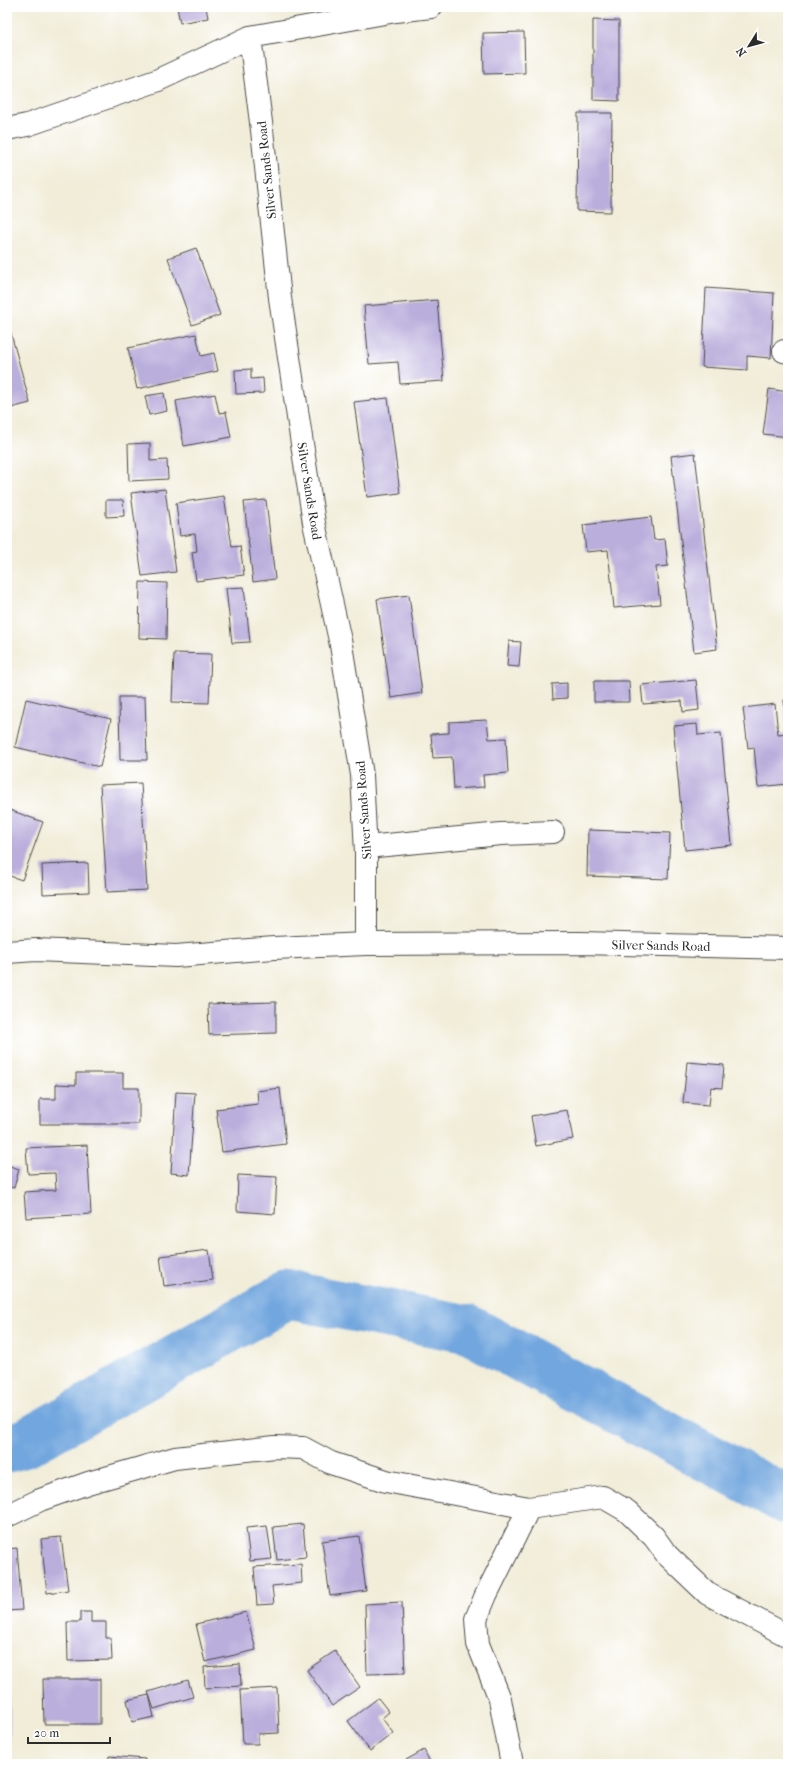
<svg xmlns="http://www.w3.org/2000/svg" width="795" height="1771" font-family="'IM FELL French Canon',serif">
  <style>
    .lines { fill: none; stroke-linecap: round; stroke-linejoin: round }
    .river { stroke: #71a6de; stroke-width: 49 }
    .building { fill: #baaedc }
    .minor-casing { stroke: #494845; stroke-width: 24 }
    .minor { stroke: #fff; stroke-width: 22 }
    .labels { text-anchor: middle; stroke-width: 3; stroke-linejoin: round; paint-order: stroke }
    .street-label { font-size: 13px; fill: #2b2b2b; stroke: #fff }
  </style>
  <rect width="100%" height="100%" fill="#fff"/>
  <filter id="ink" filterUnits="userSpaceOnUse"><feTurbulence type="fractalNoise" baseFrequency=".025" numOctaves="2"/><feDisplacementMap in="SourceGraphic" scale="8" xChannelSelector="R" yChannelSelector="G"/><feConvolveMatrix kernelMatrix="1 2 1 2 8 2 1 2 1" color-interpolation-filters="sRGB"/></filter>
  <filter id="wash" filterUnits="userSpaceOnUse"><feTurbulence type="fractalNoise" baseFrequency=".012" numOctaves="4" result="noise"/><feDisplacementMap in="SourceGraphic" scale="16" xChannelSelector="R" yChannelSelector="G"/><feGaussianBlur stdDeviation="0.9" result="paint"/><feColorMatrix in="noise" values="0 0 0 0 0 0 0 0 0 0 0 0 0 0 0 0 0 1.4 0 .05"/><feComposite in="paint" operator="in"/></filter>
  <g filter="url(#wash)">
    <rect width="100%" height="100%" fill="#f1edd9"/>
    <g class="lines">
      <!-- river -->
      <path class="river" d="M 7,1448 L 26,1443 L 288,1295 L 468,1329 L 788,1501"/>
    </g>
    <g id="blocks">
      <!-- building -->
      <path class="building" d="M 177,7 L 206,7 L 208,18 L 180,23 Z
        M 593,20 L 619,21 L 619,101 L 593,100 Z
        M 524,32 L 525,73 L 484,74 L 483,33 Z
        M 578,113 L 612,113 L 611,212 L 577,211 Z
        M 196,248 L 220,315 L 192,325 L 168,258 Z
        M 706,288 L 774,293 L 771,358 L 747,356 L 747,370 L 702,367 Z
        M 437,300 L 444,381 L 400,384 L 398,362 L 369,364 L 364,306 Z
        M 7,319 L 30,403 L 7,409 Z
        M 196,334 L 201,356 L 214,353 L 218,371 L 137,389 L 128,348 Z
        M 251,369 L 251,379 L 263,378 L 264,393 L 236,394 L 235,370 Z
        M 769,389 L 788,392 L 788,437 L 763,434 Z
        M 164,393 L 167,411 L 149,415 L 145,396 Z
        M 215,394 L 219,413 L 226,412 L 231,437 L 184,446 L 176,401 Z
        M 388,398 L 400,493 L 367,497 L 354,402 Z
        M 150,443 L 150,461 L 167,460 L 168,479 L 129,481 L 128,444 Z
        M 695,453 L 717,649 L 694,652 L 671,456 Z
        M 165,489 L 176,572 L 142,576 L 131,493 Z
        M 224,496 L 232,547 L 240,546 L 244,575 L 196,581 L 192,552 L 197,551 L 195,534 L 180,536 L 176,503 Z
        M 106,500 L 123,500 L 124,516 L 106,517 Z
        M 266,500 L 275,579 L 253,582 L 244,502 Z
        M 651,517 L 654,540 L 665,539 L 668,566 L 656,567 L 660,604 L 614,608 L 608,550 L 586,552 L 583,525 Z
        M 140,582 L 167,583 L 166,639 L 139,638 Z
        M 244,587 L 250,642 L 232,643 L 226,588 Z
        M 409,595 L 422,693 L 391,698 L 377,599 Z
        M 509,641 L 521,642 L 519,667 L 507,666 Z
        M 174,653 L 211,654 L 209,703 L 172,702 Z
        M 696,680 L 699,710 L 683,712 L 682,701 L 643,704 L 641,685 Z
        M 594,681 L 629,681 L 630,702 L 594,702 Z
        M 567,683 L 567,698 L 553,699 L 552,684 Z
        M 119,697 L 145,697 L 147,760 L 120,760 Z
        M 26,699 L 111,719 L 100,767 L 15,747 Z
        M 788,699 L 788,728 L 787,728 L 784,700 Z
        M 775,704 L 778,734 L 788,733 L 788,784 L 758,787 L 754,747 L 748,748 L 743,708 Z
        M 487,720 L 489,739 L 506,738 L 508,773 L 483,775 L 484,787 L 454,789 L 452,757 L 433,758 L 431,734 L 449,733 L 449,722 Z
        M 697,724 L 698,735 L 721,733 L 732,845 L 685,850 L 673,726 Z
        M 141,783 L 147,890 L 107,892 L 100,785 Z
        M 7,809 L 43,822 L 22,880 L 7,875 Z
        M 588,830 L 670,833 L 668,879 L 587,876 Z
        M 88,863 L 89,892 L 43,894 L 42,865 Z
        M 276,1002 L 276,1033 L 209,1035 L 208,1004 Z
        M 687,1062 L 724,1065 L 722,1088 L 711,1087 L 709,1105 L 683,1103 Z
        M 76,1073 L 123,1073 L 123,1088 L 139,1088 L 139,1124 L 40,1124 L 40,1099 L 56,1099 L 56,1084 L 76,1085 Z
        M 280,1088 L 286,1144 L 222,1152 L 216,1109 L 258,1104 L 257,1091 Z
        M 176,1092 L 195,1093 L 189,1175 L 171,1173 Z
        M 567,1110 L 573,1139 L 536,1146 L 531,1116 Z
        M 87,1145 L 91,1214 L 26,1218 L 24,1192 L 56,1190 L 55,1173 L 28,1174 L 26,1148 Z
        M 7,1165 L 19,1169 L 14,1188 L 7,1186 Z
        M 238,1175 L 277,1177 L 275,1214 L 237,1211 Z
        M 209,1250 L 213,1280 L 164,1286 L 160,1256 Z
        M 303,1524 L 306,1557 L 277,1560 L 273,1527 Z
        M 267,1526 L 272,1559 L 250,1561 L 246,1528 Z
        M 359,1536 L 366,1591 L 330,1596 L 322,1541 Z
        M 61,1537 L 68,1590 L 47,1593 L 41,1539 Z
        M 17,1548 L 22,1610 L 7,1611 L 7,1549 Z
        M 301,1564 L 302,1583 L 272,1586 L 274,1604 L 257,1605 L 254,1567 Z
        M 402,1602 L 405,1673 L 367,1674 L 365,1604 Z
        M 80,1612 L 91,1612 L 91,1622 L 106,1622 L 106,1638 L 111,1638 L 112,1660 L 68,1661 L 67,1622 L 80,1622 Z
        M 246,1612 L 256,1650 L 205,1662 L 196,1624 Z
        M 335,1651 L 360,1687 L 332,1706 L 307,1670 Z
        M 240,1664 L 241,1686 L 205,1688 L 204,1667 Z
        M 43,1679 L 100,1679 L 100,1724 L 44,1724 Z
        M 188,1680 L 193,1697 L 154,1709 L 148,1692 Z
        M 277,1688 L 279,1733 L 258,1734 L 258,1744 L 243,1744 L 240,1690 Z
        M 149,1695 L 154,1717 L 132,1722 L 127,1700 Z
        M 378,1698 L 389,1712 L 382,1718 L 393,1733 L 370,1751 L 348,1721 Z
        M 7,1699 L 10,1699 L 10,1735 L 7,1735 Z
        M 424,1750 L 431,1764 L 408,1764 L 406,1760 Z
        M 109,1756 L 145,1759 L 144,1764 L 108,1764 Z"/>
    </g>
  </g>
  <g filter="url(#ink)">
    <use href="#blocks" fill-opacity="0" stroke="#494845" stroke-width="1"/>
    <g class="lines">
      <defs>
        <path id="minor" d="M 250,37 L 262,130 L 280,298 L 314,523 L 341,645 L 362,775 L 366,853 L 366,944
          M 7,129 L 27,125 L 156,81 L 250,37 L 396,11 L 431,7
          M 784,351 L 788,352
          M 366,847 L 501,834 L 553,832
          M 7,952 L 36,950 L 176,956 L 274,948 L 366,944 L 580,943 L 788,948
          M 7,1516 L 40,1500 L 88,1483 L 175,1458 L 275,1447 L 303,1448 L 331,1463 L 386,1481 L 529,1508 L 603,1497 L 627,1511 L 654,1537 L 667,1555 L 708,1594 L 788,1636
          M 512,1764 L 500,1699 L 478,1644 L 476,1619 L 486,1595 L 529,1508"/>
      </defs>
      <!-- minor casing -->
      <use href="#minor" class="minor-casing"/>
      <!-- minor -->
      <use href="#minor" class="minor"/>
    </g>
  </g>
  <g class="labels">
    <!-- street labels -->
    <g class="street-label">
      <text transform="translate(266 170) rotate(-96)" y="5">Silver Sands Road</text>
      <text transform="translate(310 491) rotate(81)" y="5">Silver Sands Road</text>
      <text transform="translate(363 810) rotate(-94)" y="5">Silver Sands Road</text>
      <text transform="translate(661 945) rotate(1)" y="5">Silver Sands Road</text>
    </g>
  </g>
  <!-- margin -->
  <rect width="795" height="1771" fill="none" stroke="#fff" stroke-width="24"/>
  <!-- north arrow -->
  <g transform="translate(749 46) rotate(233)" stroke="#ffffff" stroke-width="3" paint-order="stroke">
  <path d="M0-3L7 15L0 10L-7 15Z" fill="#2b2b2b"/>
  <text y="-6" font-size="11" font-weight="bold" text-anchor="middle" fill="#2b2b2b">N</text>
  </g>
  <!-- scale -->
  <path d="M28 1737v6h82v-6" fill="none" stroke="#2b2b2b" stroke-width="2"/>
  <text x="34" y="1737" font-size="12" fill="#2b2b2b" stroke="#ffffff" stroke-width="3" paint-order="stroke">20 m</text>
</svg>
